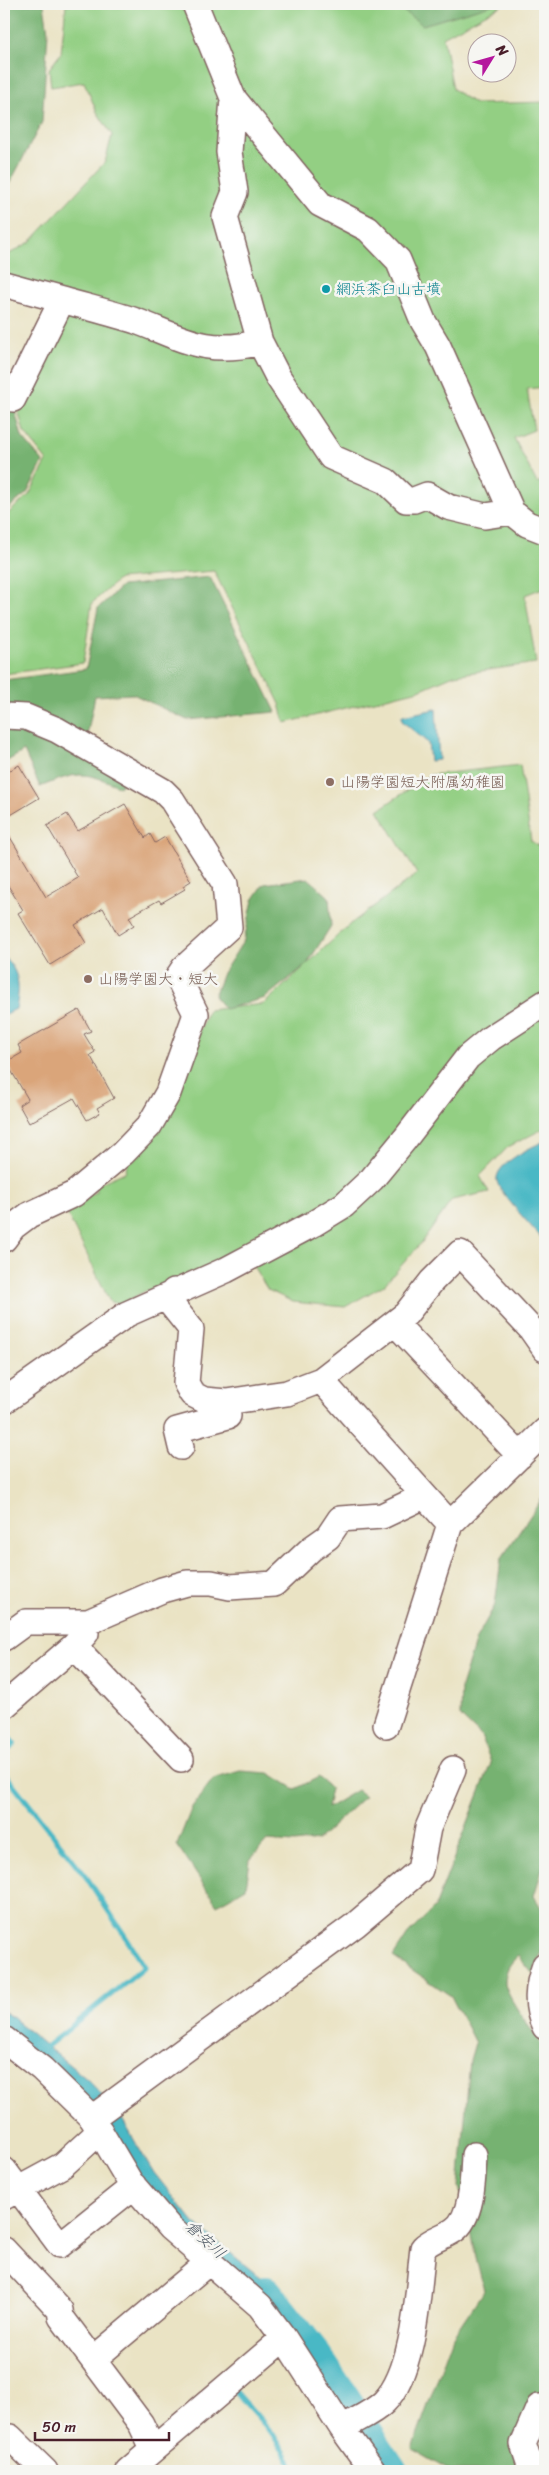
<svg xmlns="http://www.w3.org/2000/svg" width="549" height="2475" font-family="Sriracha,'Klee One',sans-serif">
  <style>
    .green { fill: #93cf83; stroke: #6e7757 }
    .forest { fill: #76b271; stroke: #60684e }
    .water { fill: #4ab8c5; stroke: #4a6c78 }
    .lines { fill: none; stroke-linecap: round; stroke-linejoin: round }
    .stream { stroke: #4ab8c5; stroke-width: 5.5 }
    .river { stroke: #4ab8c5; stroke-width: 32 }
    .building { fill: #daa57a }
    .minor-casing { stroke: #826461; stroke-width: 28 }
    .minor { stroke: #fff; stroke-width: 25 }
    .culture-dot { fill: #0f9aa8; stroke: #f6f6f2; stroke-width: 2 }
    .education-dot { fill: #8d6e63; stroke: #f6f6f2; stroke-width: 2 }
    .labels { text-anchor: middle; stroke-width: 5; stroke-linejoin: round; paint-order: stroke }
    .culture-label { font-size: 15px; fill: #0d838f; stroke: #f6f6f2; text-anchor: start }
    .education-label { font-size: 15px; fill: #785e54; stroke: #f6f6f2; text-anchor: start }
    .water-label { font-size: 16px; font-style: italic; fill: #4a5561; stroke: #f6f6f2 }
  </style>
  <rect width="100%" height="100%" fill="#f6f6f2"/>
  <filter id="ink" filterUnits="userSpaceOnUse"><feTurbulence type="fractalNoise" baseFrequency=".02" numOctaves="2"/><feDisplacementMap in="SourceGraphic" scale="10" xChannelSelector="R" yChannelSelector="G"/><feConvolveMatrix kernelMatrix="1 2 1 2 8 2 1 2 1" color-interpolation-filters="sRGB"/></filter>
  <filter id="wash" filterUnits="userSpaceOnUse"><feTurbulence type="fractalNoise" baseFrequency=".0096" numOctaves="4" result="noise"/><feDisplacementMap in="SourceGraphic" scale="20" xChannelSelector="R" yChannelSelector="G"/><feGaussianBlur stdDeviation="1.12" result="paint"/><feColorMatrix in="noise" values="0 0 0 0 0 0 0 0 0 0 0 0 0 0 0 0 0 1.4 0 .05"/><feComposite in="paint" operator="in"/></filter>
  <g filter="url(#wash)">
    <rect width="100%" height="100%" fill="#eae3c4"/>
    <!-- green -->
    <path class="green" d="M 66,4 L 504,4 L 443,37 L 453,89 L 475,104 L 545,102 L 545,387 L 527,389 L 534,430 L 514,438 L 537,483 L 545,479 L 545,587 L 525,595 L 536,663 L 454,675 L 419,690 L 285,723 L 280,704 L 214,571 L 119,579 L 92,603 L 83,663 L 4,674 L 4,517 L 29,495 L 47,461 L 24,432 L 16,403 L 65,298 L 4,275 L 4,257 L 30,242 L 105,162 L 112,135 L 97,112 L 84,82 L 51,87 L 49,69 L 61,53 Z
      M 520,765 L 531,841 L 545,850 L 545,1128 L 508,1147 L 480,1176 L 489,1192 L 452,1200 L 423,1241 L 384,1285 L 345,1307 L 293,1302 L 268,1290 L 241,1247 L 201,1273 L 145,1291 L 121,1304 L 110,1302 L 63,1205 L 97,1192 L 96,1185 L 125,1172 L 128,1162 L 168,1107 L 208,1010 L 264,1004 L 349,925 L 417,874 L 378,810 L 430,775 Z"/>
    <!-- forest -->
    <path class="forest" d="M 4,4 L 44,4 L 48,32 L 42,122 L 10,183 L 4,184 Z
      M 393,4 L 494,4 L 423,25 Z
      M 4,398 L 13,403 L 22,437 L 43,462 L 27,493 L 4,512 Z
      M 210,577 L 276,712 L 187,720 L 133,694 L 95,696 L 87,736 L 136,758 L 120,787 C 83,770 77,772 40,787 L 24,751 L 4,763 L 4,680 L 86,669 L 98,608 L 122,586 Z
      M 308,878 L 329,897 L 331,926 L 307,964 L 265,998 L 225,1009 L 214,996 L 223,973 L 244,940 L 253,900 L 264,884 Z
      M 545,1494 L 545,1860 L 534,1896 L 545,1914 L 545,1944 L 533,1974 L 518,1956 C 509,1964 505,1971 505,1983 C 505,1995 537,2038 545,2049 L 545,2307 L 538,2315 L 545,2323 L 545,2394 L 537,2400 L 526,2471 L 451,2471 L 412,2449 L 453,2336 L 484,2290 L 459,2187 L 470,2060 L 475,2043 L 451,1996 L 393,1957 L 408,1934 L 435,1907 L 491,1763 L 482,1737 L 460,1716 L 461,1687 L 476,1639 L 495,1605 L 501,1559 Z
      M 240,1771 L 269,1773 L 295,1789 L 319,1777 L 331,1789 L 327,1808 L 357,1790 L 365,1796 L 318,1840 L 294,1843 L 267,1841 L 250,1860 L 246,1888 L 217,1905 L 177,1845 L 192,1807 L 213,1779 Z"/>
    <!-- water -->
    <path class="water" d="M 436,709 L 439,760 L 430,761 L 428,743 L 402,721 L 402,716 Z
      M 4,957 C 20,972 20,987 16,1009 L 4,1015 Z
      M 545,1141 L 545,1242 C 535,1230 499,1193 497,1181 C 494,1164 533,1146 545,1141 Z
      M 4,2011 L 88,2080 L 118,2112 L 151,2169 L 194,2223 L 261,2278 L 299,2321 L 286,2332 L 217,2263 L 4,2029 Z"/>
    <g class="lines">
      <!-- stream -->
      <path class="stream" d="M 4,1732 L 14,1744 L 4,1754
        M 4,1773 L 87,1878 L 145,1967 L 41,2051
        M 233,2392 L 235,2391 L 272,2433 L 296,2471"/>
      <!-- river -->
      <path class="river" d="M 266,2292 L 314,2353 L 392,2471"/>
    </g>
    <g id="blocks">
      <!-- building -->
      <path class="building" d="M 19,765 L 39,798 L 4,819 L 4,774 Z
        M 125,804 L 145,838 L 150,834 L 155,843 L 165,837 L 191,881 L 183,886 L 185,889 L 161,903 L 159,900 L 129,917 L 134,925 L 118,935 L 103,908 L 75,925 L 86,943 L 50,965 L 18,913 L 23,910 L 4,879 L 4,827 L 46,897 L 78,878 L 47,826 L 67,814 L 78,831 Z
        M 79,1010 L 91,1031 L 84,1034 L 95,1052 L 90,1055 L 114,1098 L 97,1108 L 100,1113 L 87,1120 L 74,1098 L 29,1123 L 19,1105 L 28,1099 L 6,1062 L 22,1053 L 18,1045 Z"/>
    </g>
  </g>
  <g filter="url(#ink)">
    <use href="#blocks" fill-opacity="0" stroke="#826461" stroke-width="1"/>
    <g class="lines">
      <defs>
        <path id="minor" d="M 195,4 L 233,98 L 320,204 L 368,229 L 398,260 L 423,321 L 438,346 L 512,512 L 527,524 L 545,531
          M 233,98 L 229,152 L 235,192 L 225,217 L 260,342 L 278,377 L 331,457 L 386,481 L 406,500 L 414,500 L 427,495 L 448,507 L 485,516 L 512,512
          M 4,284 L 62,300
          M 4,394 L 13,399 L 62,300 C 86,307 112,313 136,321 C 184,339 207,356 260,342
          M 4,716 L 26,717 L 57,730 L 163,791 L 172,800 L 225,884 L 229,927 L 184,968 L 178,977 L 196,1014 L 168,1093 L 149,1126 L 123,1153 L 74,1194 L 29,1215 L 13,1227 L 4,1239
          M 174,1291 L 171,1304 L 191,1329 L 186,1383 L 192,1394 L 204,1400 L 226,1402 L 287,1393 L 321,1380 L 406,1314 L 432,1281 L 460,1253 L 531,1329 L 545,1349
          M 395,1323 L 520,1456
          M 321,1380 L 450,1524
          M 4,1401 L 127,1314 L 226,1270 L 313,1224 L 344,1205 L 372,1179 L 405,1139 L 468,1057 L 491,1038 L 545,1003
          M 181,1447 L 177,1430 L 228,1416 L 226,1402
          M 4,1638 L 26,1622 L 88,1622 L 162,1590 L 187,1583 L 211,1583 L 230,1587 L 274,1584 L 311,1549 L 328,1537 L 340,1519 L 382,1516 L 424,1496
          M 74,1646 L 181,1759
          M 4,1706 L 74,1646 L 86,1633
          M 386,1725 L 450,1524 L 545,1431
          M 545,1965 C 537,1987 535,2006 545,2027
          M 4,2039 L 42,2069 L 92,2118 L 130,2182 L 170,2228 L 260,2306 L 284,2338 L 342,2428 L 373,2471
          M 92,2118 L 355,1925 L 420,1870 L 428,1828 L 453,1769
          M 4,2170 L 60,2245 L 134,2186
          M 4,2197 L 63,2165 L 100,2131
          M 4,2250 L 60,2310 L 61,2317 L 141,2424 L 153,2449
          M 103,2351 L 209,2262
          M 342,2428 C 355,2420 373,2413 384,2402 C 415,2371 418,2290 423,2248 C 432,2239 444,2237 454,2230 C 473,2217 473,2175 474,2155
          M 10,2437 L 45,2471
          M 128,2471 L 284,2338
          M 532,2471 L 523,2444 L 539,2407 L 545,2407"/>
      </defs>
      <!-- minor casing -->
      <use href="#minor" class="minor-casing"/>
      <!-- minor -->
      <use href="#minor" class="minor"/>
    </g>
  </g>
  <!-- markers -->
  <circle class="culture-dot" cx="326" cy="289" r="5"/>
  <g class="education-dot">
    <circle cx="330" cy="782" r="5"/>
    <circle cx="88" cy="979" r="5"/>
  </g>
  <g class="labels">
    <!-- culture labels -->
    <g class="culture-label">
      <text x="336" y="294">網浜茶臼山古墳</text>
    </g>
    <!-- education labels -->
    <g class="education-label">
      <text x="340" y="787">山陽学園短大附属幼稚園</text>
      <text x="98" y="984">山陽学園大・短大</text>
    </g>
    <!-- water labels -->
    <g class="water-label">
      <text transform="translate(206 2239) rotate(43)" y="6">倉安川</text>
    </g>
  </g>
  <!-- margin -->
  <rect width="549" height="2475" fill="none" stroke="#f6f6f2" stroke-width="20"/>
  <!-- north arrow -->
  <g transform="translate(492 58) rotate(53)"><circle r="24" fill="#f6f6f2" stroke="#b1a0a2"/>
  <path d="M0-4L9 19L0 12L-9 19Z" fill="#b5179e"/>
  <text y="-8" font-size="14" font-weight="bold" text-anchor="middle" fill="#4a1f2b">N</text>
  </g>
  <!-- scale -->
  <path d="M35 2432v8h134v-8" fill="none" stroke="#4a1f2b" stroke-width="2.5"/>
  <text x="42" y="2432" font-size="15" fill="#4a1f2b" stroke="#f6f6f2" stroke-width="4" paint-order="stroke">50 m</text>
</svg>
